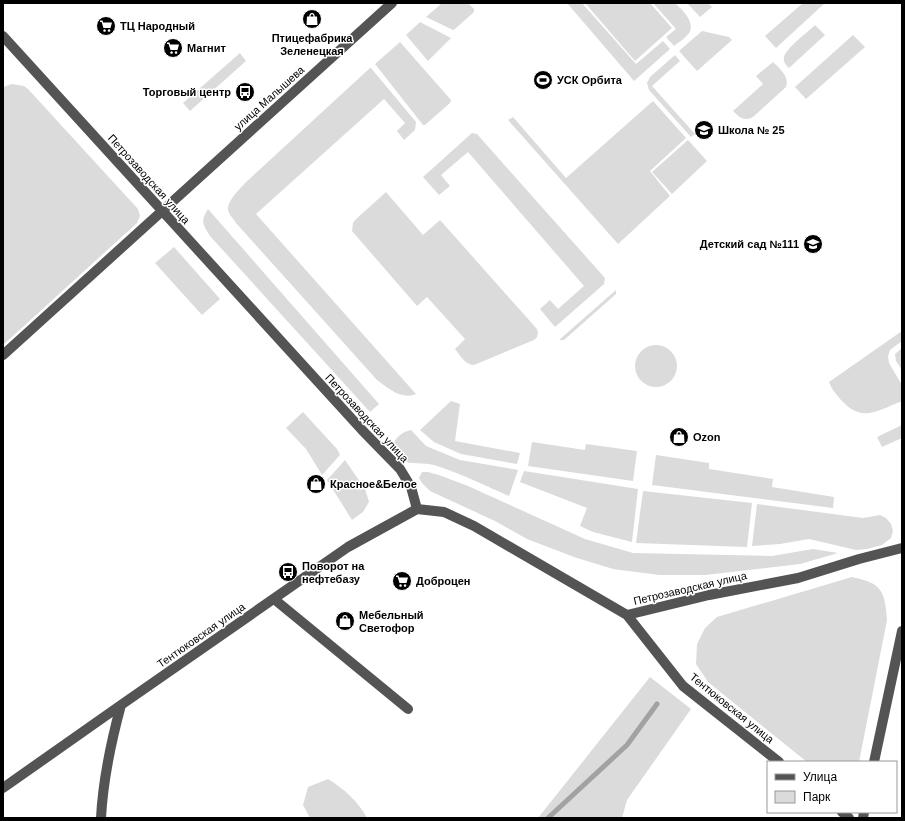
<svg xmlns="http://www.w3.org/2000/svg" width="905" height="821" font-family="Helvetica,sans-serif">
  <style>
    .green { fill: #dbdbdb }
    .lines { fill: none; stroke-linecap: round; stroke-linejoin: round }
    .stream { stroke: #a2a2a2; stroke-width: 5 }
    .minor { stroke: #545454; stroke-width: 10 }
    .labels { text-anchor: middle; stroke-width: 3; stroke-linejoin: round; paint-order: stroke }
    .poi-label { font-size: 11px; font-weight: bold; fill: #000; stroke: #fff; text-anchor: start }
    .street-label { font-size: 11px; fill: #000; stroke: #fff }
  </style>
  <rect width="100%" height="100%" fill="#fff"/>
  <!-- green -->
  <path class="green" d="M 442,3 L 468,3 L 474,9 L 474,12 L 455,29 L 453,30 L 426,17 Z
    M 567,3 L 582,3 L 636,64 L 663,41 L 670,49 L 634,81 Z
    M 585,3 L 650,3 L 672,28 L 635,61 Z
    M 653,3 L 675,3 C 682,10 696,22 689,33 C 686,38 679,42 674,46 L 666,37 L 676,29 Z
    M 687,3 L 708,3 L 712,7 L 700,17 Z
    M 803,3 L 825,3 L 776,48 L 765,36 Z
    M 420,22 L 451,38 L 428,61 L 406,35 Z
    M 815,25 L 825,35 L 789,68 C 786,65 783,62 784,57 C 786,48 808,32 815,25 Z
    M 702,31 L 729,37 L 732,40 L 697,71 L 679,51 Z
    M 853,35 L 865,47 L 806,99 L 795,87 Z
    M 400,42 L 451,100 L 450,103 L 425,125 L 423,125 L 375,64 Z
    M 240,53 L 246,61 L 190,111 L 183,103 Z
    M 675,55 L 680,61 L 652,86 L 695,134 L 691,137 L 649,90 L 647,83 L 650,77 Z
    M 773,62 C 780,69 790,77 786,87 L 753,117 C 744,122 739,117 733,111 L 763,84 L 756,76 Z
    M 370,68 L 371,68 L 416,122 L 415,130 L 404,140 L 397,131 L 405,123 L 384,99 L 256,214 L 416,394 C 402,400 389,389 377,380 L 236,223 C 234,219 229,215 228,210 C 227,201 240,189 245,183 Z
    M 12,84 L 24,86 L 28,89 L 138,209 L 140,216 L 137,223 L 3,345 L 3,87 Z
    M 653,101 L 686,138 L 650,171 L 670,196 L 618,244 L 508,120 L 513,117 L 566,178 Z
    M 472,133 L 477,134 L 605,278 L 604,284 L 555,327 L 540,309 L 550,300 L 558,309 L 584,286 L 468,152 L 441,175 L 450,186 L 439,195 L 423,177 Z
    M 688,140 L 707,161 L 672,194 L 652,172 Z
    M 386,192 L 423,235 L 440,220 L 537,329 L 538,333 L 537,337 L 534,340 L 474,365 C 465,365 460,355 455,349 L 465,339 L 427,297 L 417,306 L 352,231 L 353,223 L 355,220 Z
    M 208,209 L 379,404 L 370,412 L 210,236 C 203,225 200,221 208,209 Z
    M 174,247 L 220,299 L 202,315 L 155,263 Z
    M 616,290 L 616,294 L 564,340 L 559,340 Z
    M 902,331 L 902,341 L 890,350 L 888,356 L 889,363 L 902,385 L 902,401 C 877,411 862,423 841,400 C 836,394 832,390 829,382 Z
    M635 366a21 21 0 1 1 42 0a21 21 0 1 1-42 0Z
    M 902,348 L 902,370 L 896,361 L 895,354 Z
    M 451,401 L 460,404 L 455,441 L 520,453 L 517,464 L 461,454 L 434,442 L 420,430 Z
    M 303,412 L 337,449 L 340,455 L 322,475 L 306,449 L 286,428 Z
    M 902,425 L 902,438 L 882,447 L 877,437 Z
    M 411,430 L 426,446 L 460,460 L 518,470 L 509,496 C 484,485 460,473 434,465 C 424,462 410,465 400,460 C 396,457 394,452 392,447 C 395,438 401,432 411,430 Z
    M 532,442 L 585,450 L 586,444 L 637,451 L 633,481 L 528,466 Z
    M 656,455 L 709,463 L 709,469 L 773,479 L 772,487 L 834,497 L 833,508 L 652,485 Z
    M 345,460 L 365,489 L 369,502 L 363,512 L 352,520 L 327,480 Z
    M 524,471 L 638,489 L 632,542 L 593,532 L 580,526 L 587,508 L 520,482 Z
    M 422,472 L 428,472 L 439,475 L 468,486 L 585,539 L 633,553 L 772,556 L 813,549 L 838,553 L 800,564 L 705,575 L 659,575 L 613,569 L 574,557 L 527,539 L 495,521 L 430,491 L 422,483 L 419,478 Z
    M 643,491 L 752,503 L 747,547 L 636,543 Z
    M 757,504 L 863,518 L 880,515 L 886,518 L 891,524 L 893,531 L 891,538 L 882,545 L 867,549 L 856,550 L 809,539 L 780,544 L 752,546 Z
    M 852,577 C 882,583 885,591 887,620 L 859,762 L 807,762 L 708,682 L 696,664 L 697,644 L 705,628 L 717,617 Z
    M 650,677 L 691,709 L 627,800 L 622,818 L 538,818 Z
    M 328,779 C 343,788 359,802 367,818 L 310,818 L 303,805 L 308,787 Z"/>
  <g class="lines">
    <!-- stream -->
    <path class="stream" d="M 548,818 L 627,745 L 657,704"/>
    <!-- minor -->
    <path class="minor" d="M 3,36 L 362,430 L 400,469 L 411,487 L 417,509
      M 3,355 L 392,3
      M 417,509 L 444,512 L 474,526 L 627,615 L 683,686 L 779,762
      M 274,599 L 408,709
      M 627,615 L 709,595 L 798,578 L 859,559 L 902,548
      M 874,762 L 902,631
      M 3,788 L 121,705 L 348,547 L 417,509
      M 842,812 L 849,818
      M 101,818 C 103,779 111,742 121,705
      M 863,818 L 864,812"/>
  </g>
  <!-- icons -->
  <defs>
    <symbol id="shop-disc" viewBox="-11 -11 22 22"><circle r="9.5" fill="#000" stroke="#fff"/><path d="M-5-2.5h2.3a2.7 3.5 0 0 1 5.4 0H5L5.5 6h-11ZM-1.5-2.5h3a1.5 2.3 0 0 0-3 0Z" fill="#fff"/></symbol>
    <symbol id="supermarket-disc" viewBox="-11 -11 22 22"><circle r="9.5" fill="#000" stroke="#fff"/><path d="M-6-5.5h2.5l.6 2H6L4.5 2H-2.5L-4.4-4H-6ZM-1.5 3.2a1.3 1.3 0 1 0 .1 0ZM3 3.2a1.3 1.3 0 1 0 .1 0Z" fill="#fff"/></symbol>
    <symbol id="stadium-disc" viewBox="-11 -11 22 22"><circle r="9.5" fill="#000" stroke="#fff"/><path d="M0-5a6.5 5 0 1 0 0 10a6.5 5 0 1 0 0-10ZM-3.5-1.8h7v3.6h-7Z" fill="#fff"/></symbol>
    <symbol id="bus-disc" viewBox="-11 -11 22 22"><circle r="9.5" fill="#000" stroke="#fff"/><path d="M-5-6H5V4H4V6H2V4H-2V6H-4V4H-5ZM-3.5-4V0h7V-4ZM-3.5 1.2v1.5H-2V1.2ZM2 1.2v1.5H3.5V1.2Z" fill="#fff"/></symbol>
    <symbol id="school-disc" viewBox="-11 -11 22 22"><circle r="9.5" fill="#000" stroke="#fff"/><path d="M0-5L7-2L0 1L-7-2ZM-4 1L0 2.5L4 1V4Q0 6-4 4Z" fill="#fff"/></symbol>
  </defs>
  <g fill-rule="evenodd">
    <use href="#shop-disc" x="301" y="8" width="22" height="22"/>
    <use href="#supermarket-disc" x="95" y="15" width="22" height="22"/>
    <use href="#supermarket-disc" x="162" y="37" width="22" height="22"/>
    <use href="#stadium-disc" x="532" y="69" width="22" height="22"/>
    <use href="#bus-disc" x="234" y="81" width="22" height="22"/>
    <use href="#school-disc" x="693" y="119" width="22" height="22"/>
    <use href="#school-disc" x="802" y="233" width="22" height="22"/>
    <use href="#shop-disc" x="668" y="426" width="22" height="22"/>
    <use href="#shop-disc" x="305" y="473" width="22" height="22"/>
    <use href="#bus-disc" x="277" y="561" width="22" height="22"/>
    <use href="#supermarket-disc" x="391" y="570" width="22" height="22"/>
    <use href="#shop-disc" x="334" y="610" width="22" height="22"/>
  </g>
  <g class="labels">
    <!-- poi labels -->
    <g class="poi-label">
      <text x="120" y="30">ТЦ Народный</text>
      <text x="312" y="42" text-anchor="middle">Птицефабрика<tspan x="312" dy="13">Зеленецкая</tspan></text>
      <text x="187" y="52">Магнит</text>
      <text x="557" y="84">УСК Орбита</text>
      <text x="231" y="96" text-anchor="end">Торговый центр</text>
      <text x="718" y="134">Школа № 25</text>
      <text x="799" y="248" text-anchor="end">Детский сад №111</text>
      <text x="693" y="441">Ozon</text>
      <text x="330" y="488">Красное&amp;Белое</text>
      <text x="302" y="570">Поворот на<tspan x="302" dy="13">нефтебазу</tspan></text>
      <text x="416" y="585">Доброцен</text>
      <text x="359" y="619">Мебельный<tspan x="359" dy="13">Светофор</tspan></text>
    </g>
    <!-- street labels -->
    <g class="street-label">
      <text transform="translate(269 98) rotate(-42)" y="4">улица Малышева</text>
      <text transform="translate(149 179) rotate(48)" y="4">Петрозаводская улица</text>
      <text transform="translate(367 418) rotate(47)" y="4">Петрозаводская улица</text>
      <text transform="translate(690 588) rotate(-13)" y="4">Петрозаводская улица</text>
      <text transform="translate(201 635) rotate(-35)" y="4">Тентюковская улица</text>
      <text transform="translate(732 708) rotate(39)" y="4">Тентюковская улица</text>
    </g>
  </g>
  <!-- border -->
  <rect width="905" height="821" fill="none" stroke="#000000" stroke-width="8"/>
  <!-- legend -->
  <rect x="767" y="761" width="130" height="52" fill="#ffffff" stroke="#999999"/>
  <rect x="775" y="774" width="20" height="6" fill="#545454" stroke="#999999"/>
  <text x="803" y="781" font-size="12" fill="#000000">Улица</text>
  <rect x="775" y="791" width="20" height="12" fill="#dbdbdb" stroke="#999999"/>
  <text x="803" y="801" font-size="12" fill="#000000">Парк</text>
</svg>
